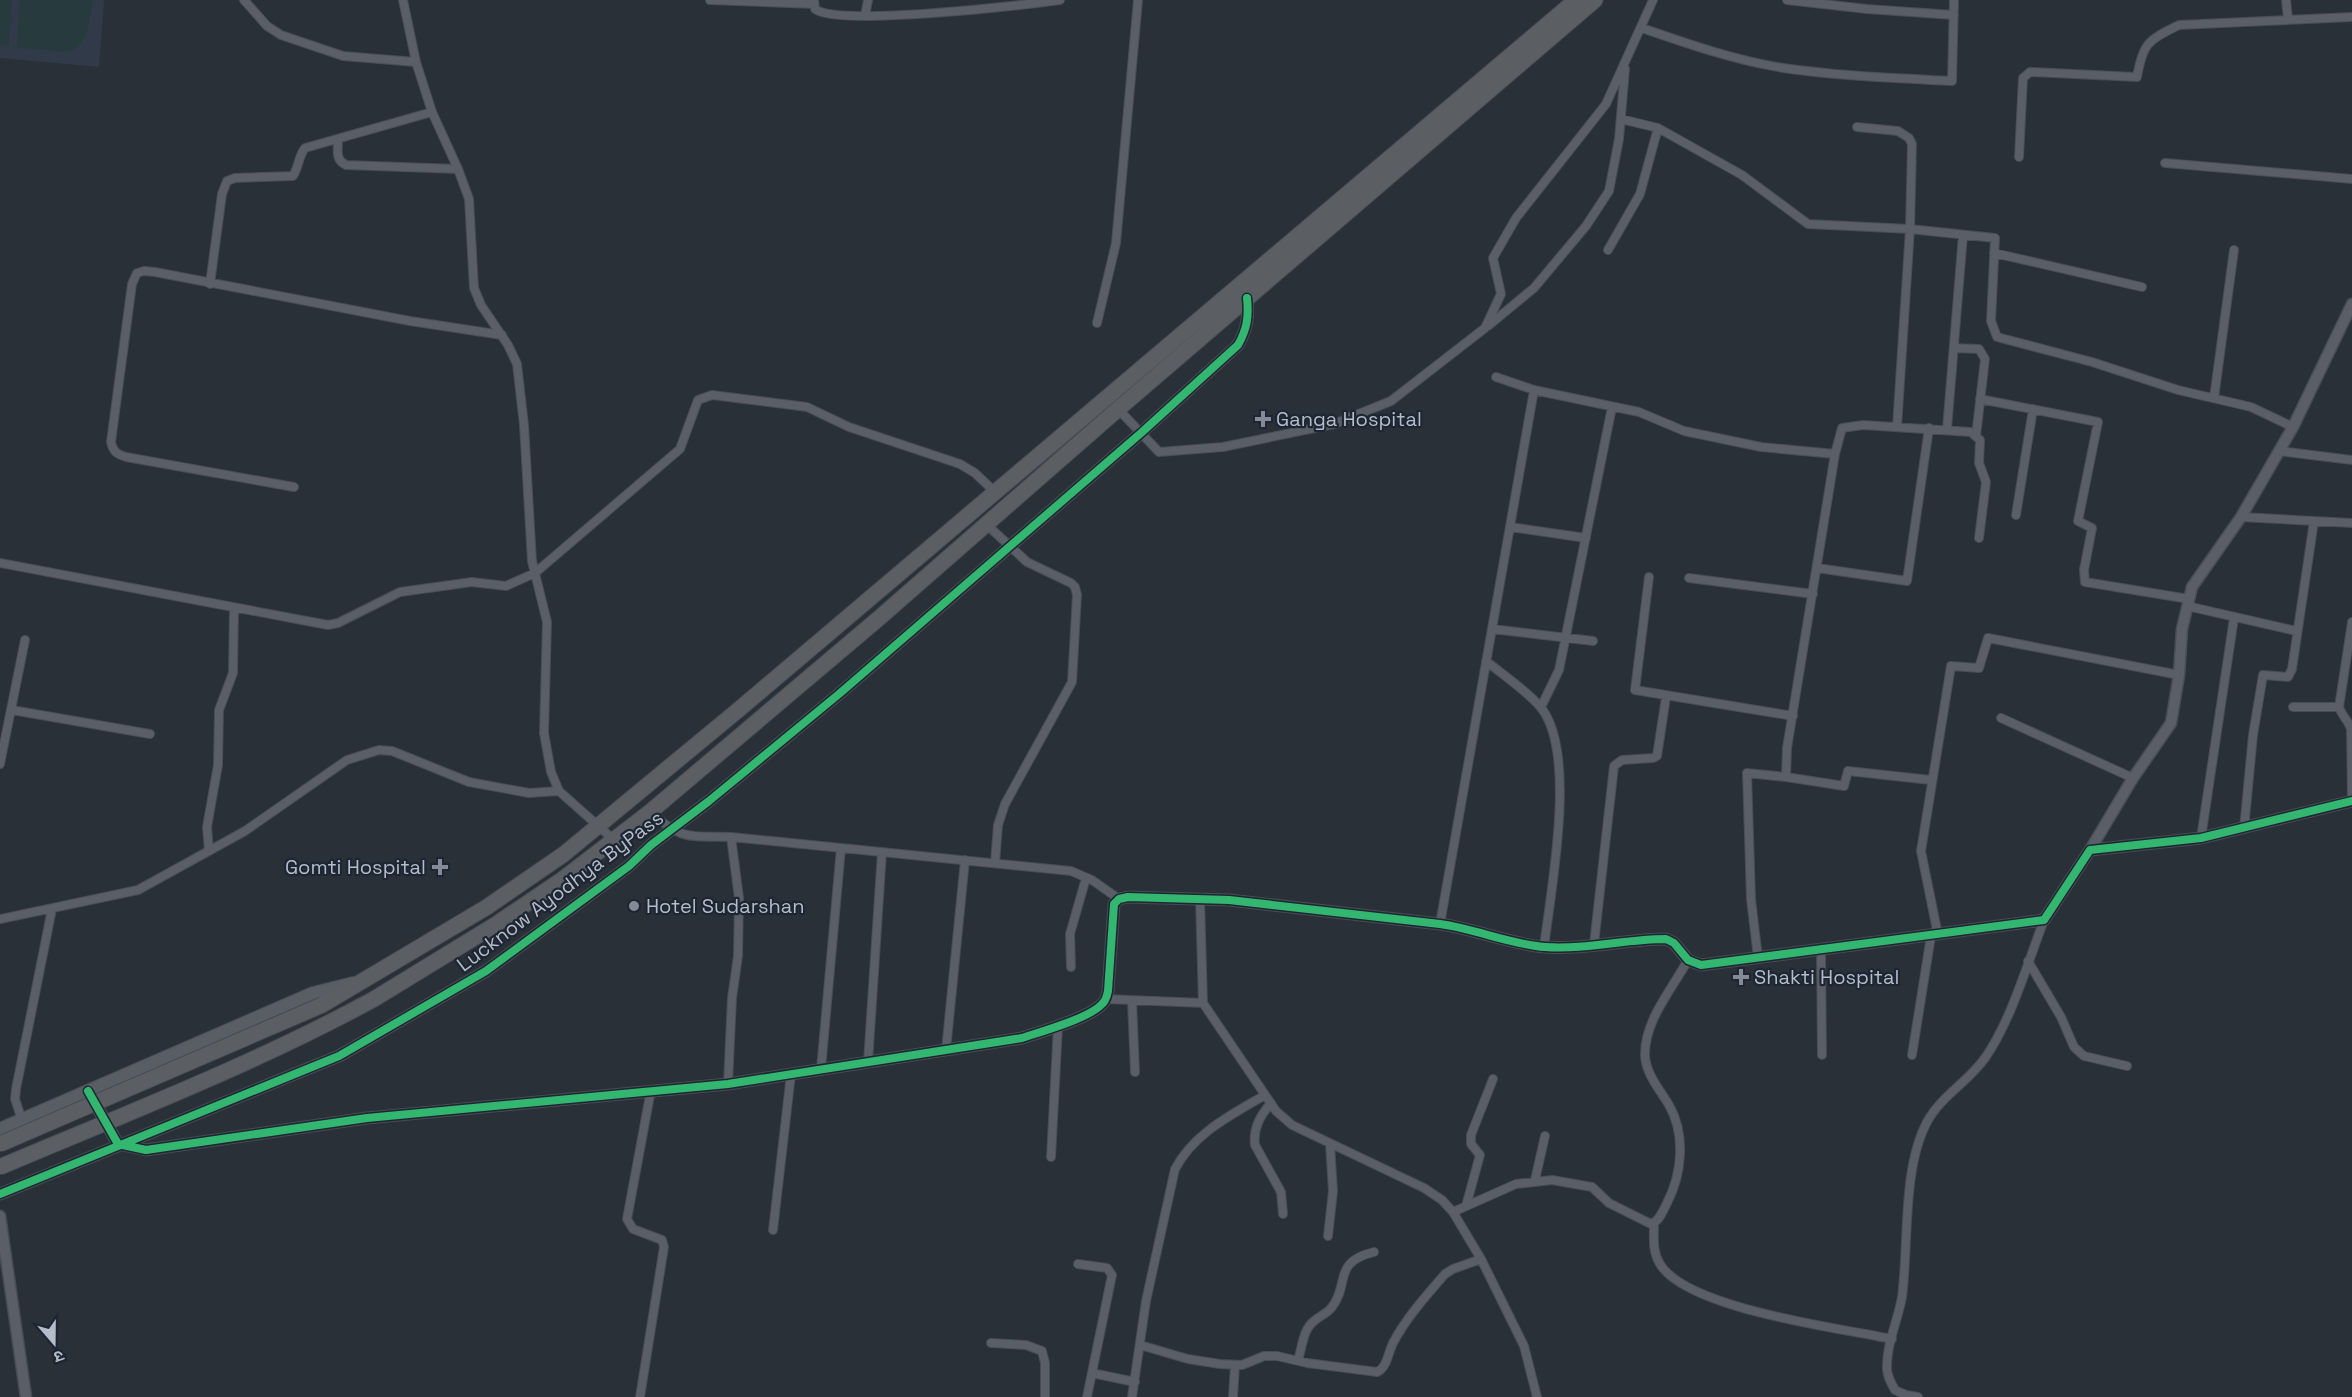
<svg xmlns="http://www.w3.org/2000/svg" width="2352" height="1397" font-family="'Space Grotesk','Noto Sans Devanagari',sans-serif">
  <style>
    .airport { fill: #313a48 }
    .green { fill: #273a3e }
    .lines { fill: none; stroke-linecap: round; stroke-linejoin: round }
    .minor-casing { stroke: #484c53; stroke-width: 10 }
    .tertiary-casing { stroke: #484c53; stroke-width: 13 }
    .secondary-casing { stroke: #484c53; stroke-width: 14 }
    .trunk-casing { stroke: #474c53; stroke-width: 17 }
    .minor { stroke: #5a5e66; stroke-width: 8 }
    .tertiary { stroke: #5a5e66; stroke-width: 10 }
    .secondary { stroke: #595d64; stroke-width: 12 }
    .trunk { stroke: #5b5f64; stroke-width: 15 }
    .trunk-bridge-casing { stroke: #474c53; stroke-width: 17; stroke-linecap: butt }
    .trunk-bridge { stroke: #5b5f64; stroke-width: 15 }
    .cycleway-casing { stroke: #1d2633; stroke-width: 11 }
    .cycleway { stroke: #33b770; stroke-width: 8 }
    .poi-dot { fill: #848b96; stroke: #1d2633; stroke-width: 2 }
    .labels { text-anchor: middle; stroke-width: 4.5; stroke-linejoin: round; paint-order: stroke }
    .poi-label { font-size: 20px; fill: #b4bcc9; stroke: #1d2633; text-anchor: start }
    .street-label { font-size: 20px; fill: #b4bcc9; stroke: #1d2633 }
  </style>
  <rect width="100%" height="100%" fill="#2a3038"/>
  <!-- airport -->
  <path class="airport" d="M 0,0 L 104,0 L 99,67 L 0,58 Z"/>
  <!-- green -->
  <path class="green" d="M 0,0 L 12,0 L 9,46 L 0,45 Z
    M 20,0 L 93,0 C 85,64 72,52 17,47 Z"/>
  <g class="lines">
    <defs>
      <path id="minor" d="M 244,0 L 267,26 L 281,35 L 343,56 L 416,62
        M 403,0 L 416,62 L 432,112 L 458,169 L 469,199 L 474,288 L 481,305 L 508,345 L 517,364 L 524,425 L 532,561 L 547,622 L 544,733 L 551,772 L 559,791 L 614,840
        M 710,0 L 814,4
        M 814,0 L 815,9 C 838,27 1023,5 1060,0
        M 1787,0 L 1867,9 L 1954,15
        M 2286,0 L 2288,19
        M 865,16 L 868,0
        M 1642,28 C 1688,44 1734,60 1783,68 C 1839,76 1896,78 1952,81 L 1954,0
        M 1621,119 L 1658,128 L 1742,175 L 1808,224 L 1910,229 L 1995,238 L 1991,321 L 1997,337 L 2092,362 L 2178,390 L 2251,407 L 2293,427
        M 1857,127 L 1898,131 L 1909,138 L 1912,144 L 1910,229 L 1897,427
        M 338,141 C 338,150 335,160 346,165 L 458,169
        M 2019,157 L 2023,78 L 2030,72 L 2137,77 C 2143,42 2149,40 2179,25 L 2352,17
        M 2165,163 L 2352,179
        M 1608,250 L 1640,194 L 1658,128
        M 1994,253 L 2142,287
        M 210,284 L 222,194 L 227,181 L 235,178 L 293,176 C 299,167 298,157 305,148 L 432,112
        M 1097,323 L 1116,243 L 1138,0
        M 1488,326 L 1534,288 L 1586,226 L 1609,191 L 1619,139 L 1625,69
        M 1954,348 L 1979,349 L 1985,359 L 1976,436
        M 1496,377 L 1534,390 L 1639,412 L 1684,431 L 1761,447 L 1835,454 L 1842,428 L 1863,425 L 1971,432 L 1980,440 L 1979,463 L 1986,482 L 1979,538
        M 2214,398 L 2234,250
        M 1980,399 L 2098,422 L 2078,521 L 2092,528 L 2084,570 L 2085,582 L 2189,599
        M 1118,409 L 1159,452 L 1223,447 L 1334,424 L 1391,401 L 1485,328 L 1501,294 L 1493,258 L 1516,218 L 1606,104 L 1653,0
        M 1947,429 L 1963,235
        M 2279,451 L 2352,460
        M 294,487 L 126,457 C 116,454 113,451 111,442 L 132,284 L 137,273 L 144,271 L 155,272 L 410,321 L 502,335
        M 2016,515 L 2033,409
        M 2241,517 L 2352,523
        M 986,524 L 1027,562 L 1071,583 L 1075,587 L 1077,595 L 1072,682 L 1005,804 L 998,825 L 995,863
        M 1510,527 L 1586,538
        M 0,563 L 328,625 L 338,623 L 400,592 L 472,582 L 506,586 L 535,573 L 680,449 L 698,400 L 712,395 L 807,407 L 849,427 L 960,464 L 975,473 L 995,492
        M 1817,568 L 1907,581 L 1929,428
        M 1649,577 L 1635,690 L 1793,716
        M 1689,578 L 1813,594
        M 2187,606 L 2296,631
        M 1492,629 L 1593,641
        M 1486,661 C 1502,674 1530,693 1542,709 C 1577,756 1551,889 1544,947
        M 1541,707 L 1559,670 L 1612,407
        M 2293,707 L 2339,707
        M 12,710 L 150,734
        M 2001,718 L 2133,778
        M 0,764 L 25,640
        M 1786,777 L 1844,786 L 1848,771 L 1931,780
        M 2352,801 L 2351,729 C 2348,720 2342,716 2339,707 L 2352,622
        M 650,812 C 683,841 689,836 731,837 L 1071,871 L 1092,880 L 1119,899
        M 2244,829 L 2253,735 L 2263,675 L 2288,677 L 2292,669 L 2314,521
        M 2201,838 L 2234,618
        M 209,851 L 207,827 L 218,765 L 219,710 L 233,673 L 234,608
        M 1200,899 L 1203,1003 L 1276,1111 L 1292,1125 L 1424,1188 L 1442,1200 L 1453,1212 L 1481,1259 L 1524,1346 L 1537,1397
        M 0,919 L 138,890 L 245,831 L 347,760 L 379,750 L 392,751 L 469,782 L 529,793 L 559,791
        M 1440,924 L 1534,390
        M 1938,935 L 1921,851 L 1951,666 L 1979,668 L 1988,638 L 2179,675
        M 1594,944 L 1614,766 L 1622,760 L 1653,758 L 1657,756 L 1666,697
        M 1821,950 L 1822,1055
        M 1758,958 L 1751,899 L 1747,773 L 1786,777 L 1787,748 L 1835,454
        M 2028,961 L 2061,1017 L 2074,1047 L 2084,1056 L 2127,1066
        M 1071,967 L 1070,934 L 1086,878
        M 1106,999 L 1203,1003
        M 1132,1001 L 1135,1072
        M 946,1050 L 965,860
        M 1912,1055 L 1931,936
        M 868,1062 L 882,852
        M 821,1069 L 841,848
        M 728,1084 L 732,998 L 738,956 L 739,898 L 731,837
        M 1271,1103 C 1260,1116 1253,1128 1255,1145 L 1281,1192 L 1283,1214
        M 22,1120 L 15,1099 L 16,1089 L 52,909
        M 1051,1157 L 1058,1026
        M 1535,1180 L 1545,1136
        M 1466,1206 L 1480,1155 L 1471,1144 L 1471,1135 L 1493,1079
        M 1453,1212 L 1516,1184 L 1552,1180 L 1592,1187 L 1609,1203 L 1651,1224 C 1659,1222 1663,1211 1667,1203 C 1682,1174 1686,1135 1669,1105 C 1660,1090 1646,1074 1645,1056 C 1644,1021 1672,989 1688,960
        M 1654,1224 C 1654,1238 1652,1251 1660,1264 C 1687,1309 1840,1328 1892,1339
        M 773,1230 L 791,1074
        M 1328,1236 L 1333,1191 L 1330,1144
        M 1078,1264 L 1107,1268 L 1112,1275 L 1087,1397
        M 991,1343 L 1026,1345 L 1042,1351 L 1045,1363 L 1045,1397
        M 1140,1345 L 1188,1359 L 1220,1364 L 1242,1365 L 1264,1356 L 1277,1356 L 1307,1363 L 1377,1372 C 1387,1368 1388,1353 1393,1343 C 1406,1318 1426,1296 1445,1274 L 1453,1269 L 1481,1259
        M 1298,1360 C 1302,1348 1303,1330 1313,1322 C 1319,1316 1327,1314 1332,1307 C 1350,1284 1332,1262 1374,1252
        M 1092,1373 L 1135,1382
        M 640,1397 L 664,1247 L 662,1240 L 633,1229 L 627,1219 L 651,1090
        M 1132,1397 L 1146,1301 L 1175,1169 C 1194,1133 1231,1115 1265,1095
        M 1233,1397 L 1235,1365
        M 1918,1397 L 1906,1395 L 1895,1390 C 1891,1383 1887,1376 1887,1369 C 1886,1345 1898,1320 1902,1297 C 1909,1244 1902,1169 1927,1122 C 1941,1096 1968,1082 1985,1058 C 2011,1021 2028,962 2044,920"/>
      <path id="tertiary" d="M 2090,850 L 2133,778 L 2171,723 L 2179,675 L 2182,629 L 2192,587 L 2241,517 L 2293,427 L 2352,304
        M 88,1091 L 118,1144 L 146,1150 L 367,1118 L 728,1084 L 1022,1038 C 1040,1032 1090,1018 1102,1004 C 1106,1001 1107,996 1108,991 L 1114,904 L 1119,899 L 1128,897 L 1229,900 L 1440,924 C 1476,929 1509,944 1545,947 C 1585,950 1626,939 1666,939 L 1674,943 L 1688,960 L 1701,965 L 2044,920 L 2090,850 L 2201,838 L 2352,801
        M 0,1194 L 339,1056 L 486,971 L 629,866 L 651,845 L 709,801 L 839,694 L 1141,433 L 1238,345 C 1247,329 1249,317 1247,298
        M 0,1216 L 26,1397"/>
      <path id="secondary" d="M 0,1129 L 313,993 L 353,983"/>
      <path id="trunk" d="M 374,999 L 495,925 L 563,879 L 650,812 L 878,619 L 1118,409 L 1595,0
        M 322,1005 L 487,907 L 564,854 L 737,711 L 1576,0"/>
    </defs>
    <!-- minor casing -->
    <use href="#minor" class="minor-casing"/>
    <!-- tertiary casing -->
    <use href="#tertiary" class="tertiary-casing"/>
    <!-- secondary casing -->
    <use href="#secondary" class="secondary-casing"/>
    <!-- trunk casing -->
    <use href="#trunk" class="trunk-casing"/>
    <!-- minor -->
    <use href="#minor" class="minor"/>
    <!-- tertiary -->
    <use href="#tertiary" class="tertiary"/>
    <!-- secondary -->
    <use href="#secondary" class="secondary"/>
    <!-- trunk -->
    <use href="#trunk" class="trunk"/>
    <defs>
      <path id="trunk-bridge" d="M 0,1144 L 322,1005
        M 0,1167 C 125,1114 255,1064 374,999"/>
    </defs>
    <!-- trunk-bridge casing -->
    <use href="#trunk-bridge" class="trunk-bridge-casing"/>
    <!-- trunk-bridge -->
    <use href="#trunk-bridge" class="trunk-bridge"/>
    <defs>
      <path id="cycleway" d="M 88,1091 L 118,1144 L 146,1150 L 367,1118 L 728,1084 L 1022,1038 C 1040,1032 1090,1018 1102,1004 C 1106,1001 1107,996 1108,991 L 1114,904 L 1119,899 L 1128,897 L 1229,900 L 1440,924 C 1476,929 1509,944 1545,947 C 1585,950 1626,939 1666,939 L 1674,943 L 1688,960 L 1701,965 L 2044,920 L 2090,850 L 2201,838 L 2352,801
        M 0,1194 L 339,1056 L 486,971 L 629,866 L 651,845 L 709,801 L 839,694 L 1141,433 L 1238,345 C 1247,329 1249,317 1247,298"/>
    </defs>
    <!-- cycleway casing -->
    <use href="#cycleway" class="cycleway-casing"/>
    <!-- cycleway -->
    <use href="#cycleway" class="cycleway"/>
  </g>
  <!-- markers -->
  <g class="poi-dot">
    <path d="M1260 410h6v6h6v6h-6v6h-6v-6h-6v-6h6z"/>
    <path d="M437 858h6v6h6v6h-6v6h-6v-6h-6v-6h6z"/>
    <circle cx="634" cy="906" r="6"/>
    <path d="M1738 968h6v6h6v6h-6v6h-6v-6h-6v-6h6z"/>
  </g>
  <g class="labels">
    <!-- poi labels -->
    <g class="poi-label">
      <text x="1276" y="426">Ganga Hospital</text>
      <text x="426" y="874" text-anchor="end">Gomti Hospital</text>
      <text x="646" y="913">Hotel Sudarshan</text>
      <text x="1754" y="984">Shakti Hospital</text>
    </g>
    <!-- street labels -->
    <g class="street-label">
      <text transform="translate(560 891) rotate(-37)" y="7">Lucknow Ayodhya ByPass</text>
    </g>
  </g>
  <!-- north arrow -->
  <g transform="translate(54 1343) rotate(160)" stroke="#1d2633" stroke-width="4.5" paint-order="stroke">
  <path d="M0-4.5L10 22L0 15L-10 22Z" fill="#b4bcc9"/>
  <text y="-9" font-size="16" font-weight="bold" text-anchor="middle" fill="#b4bcc9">उ</text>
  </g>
</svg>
